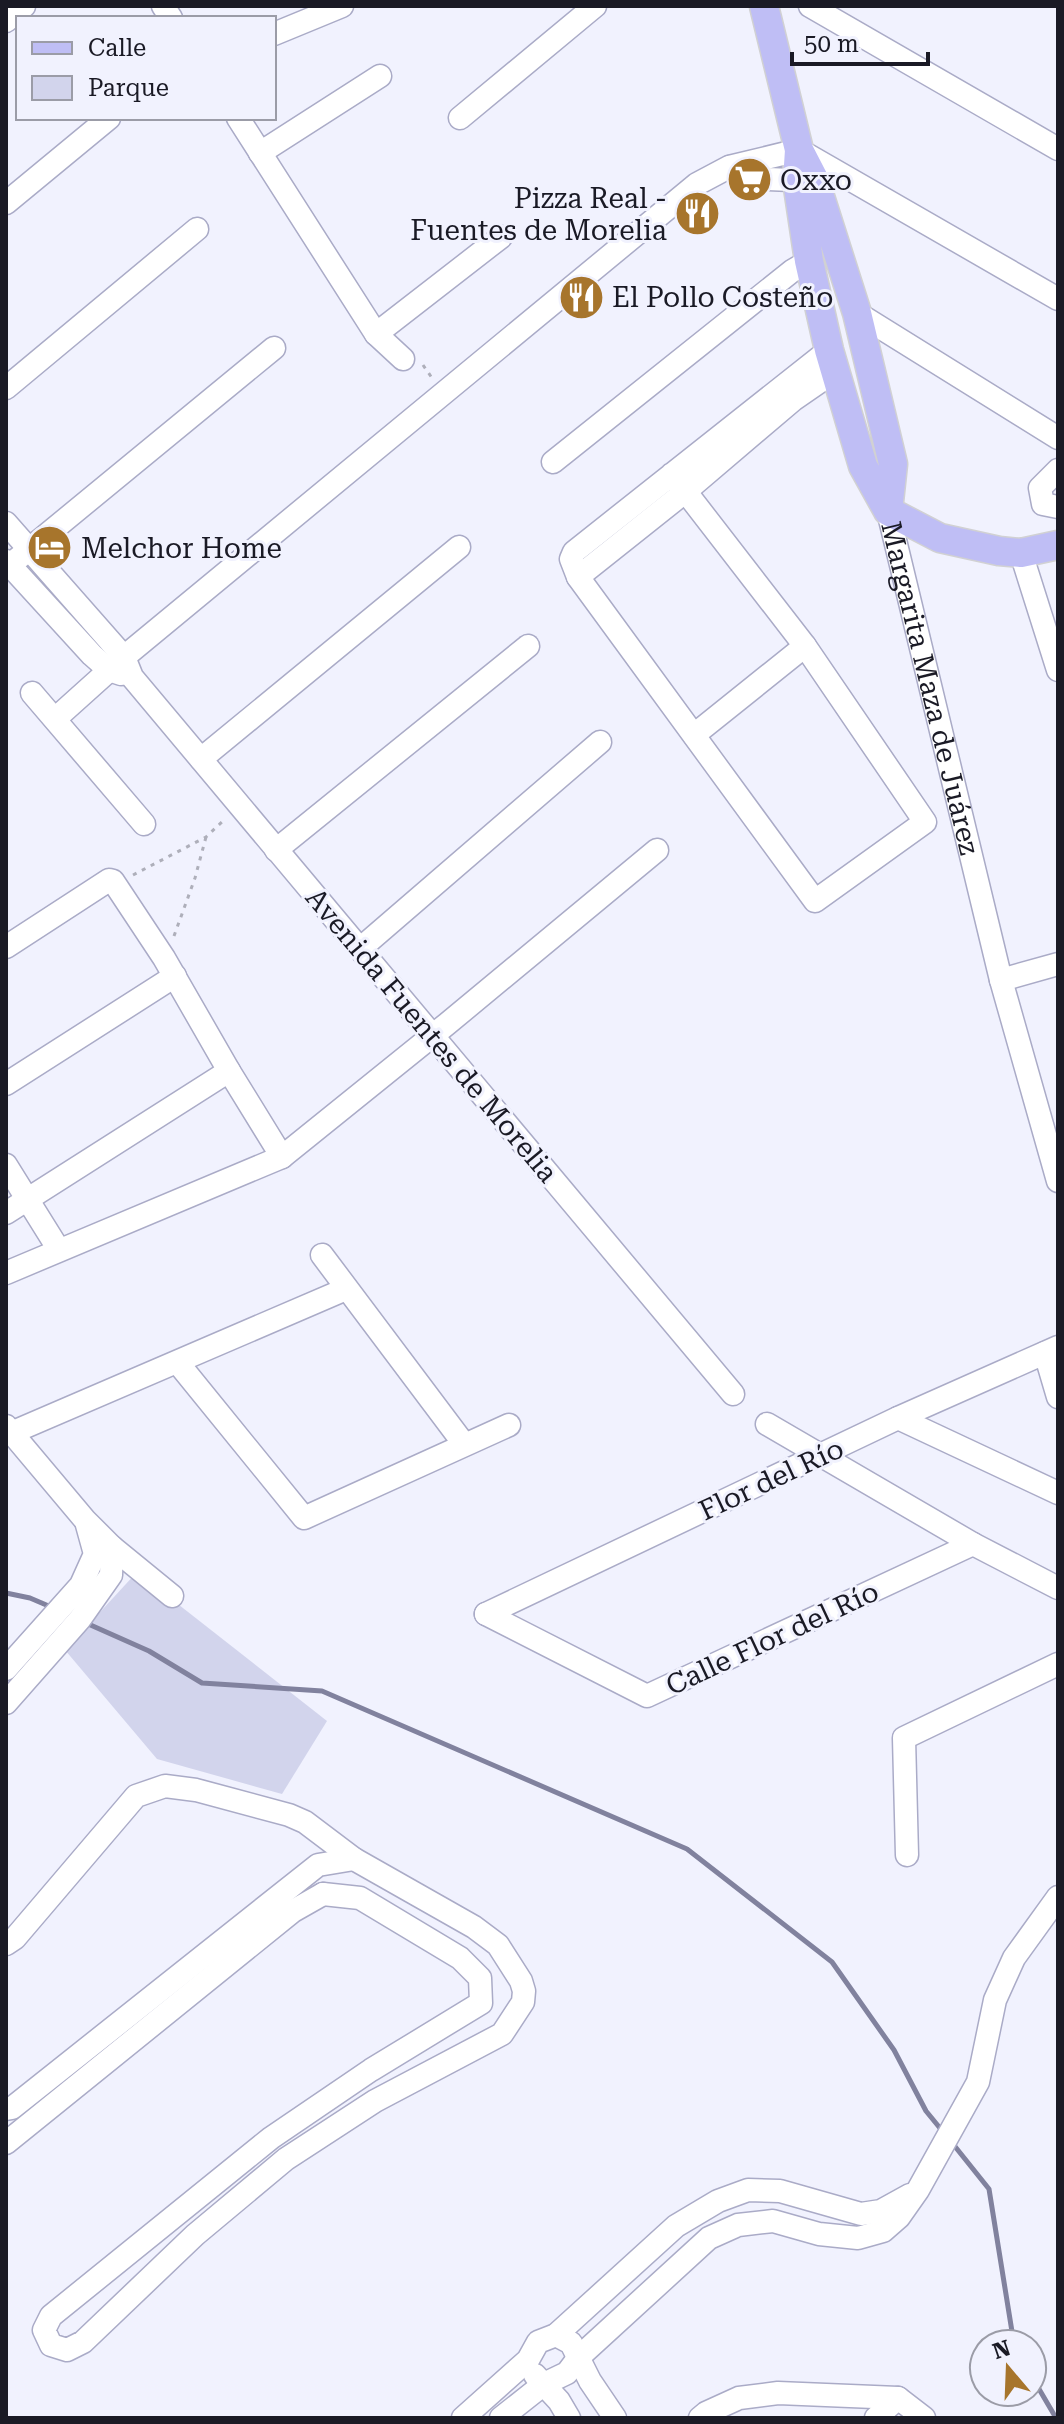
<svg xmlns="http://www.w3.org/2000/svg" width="1064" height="2424" font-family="'Roboto Serif',serif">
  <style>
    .green { fill: #d2d4ec }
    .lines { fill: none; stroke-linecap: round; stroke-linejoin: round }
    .stream { stroke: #81829e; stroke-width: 5 }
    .minor-casing { stroke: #aaabc7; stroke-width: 25 }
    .major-casing { stroke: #d1d1d3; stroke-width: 31 }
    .path { stroke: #aeafba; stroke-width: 3; stroke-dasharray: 4 6; stroke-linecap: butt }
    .minor { stroke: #fff; stroke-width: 22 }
    .major { stroke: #bfbef5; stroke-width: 28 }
    .labels { text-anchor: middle; stroke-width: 6; stroke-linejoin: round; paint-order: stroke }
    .poi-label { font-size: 28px; fill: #1a1a25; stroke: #f1f2fe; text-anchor: start }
    .street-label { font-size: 28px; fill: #1a1a25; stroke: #f1f2fe }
  </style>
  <rect width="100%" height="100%" fill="#f1f2fe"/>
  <!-- green -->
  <path class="green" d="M 137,1572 L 327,1721 L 282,1794 L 157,1759 L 65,1650 Z"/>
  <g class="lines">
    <!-- stream -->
    <path class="stream" d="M 6,1593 L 30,1598 L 51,1607
      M 86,1623 L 149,1651 L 202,1683 L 322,1691 L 687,1849 L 832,1962 L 894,2050 L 926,2111 L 944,2133
      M 953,2144 L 989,2189 L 1014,2344
      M 1032,2377 L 1056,2418"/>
    <defs>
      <g id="minor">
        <path d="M 163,6 L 171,18"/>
        <path d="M 810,6 L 1058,149"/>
        <path d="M 6,21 L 24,6"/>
        <path d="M 274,34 L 342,6"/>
        <path d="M 238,118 L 376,334 L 403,359"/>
        <path d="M 460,118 L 595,6"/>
        <path d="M 260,153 L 380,76"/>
        <path d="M 730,167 L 768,179 L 814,181"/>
        <path d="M 6,203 L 109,118"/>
        <path d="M 857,313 L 1058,438"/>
        <path d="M 376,334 L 501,237"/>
        <path d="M 6,388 L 197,229"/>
        <path d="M 553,462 L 792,271 L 809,261"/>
        <path d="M 1058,470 L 1040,488 L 1043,504 L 1058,507"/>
        <path d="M 672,474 L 805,646 L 925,822 L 815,901 L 578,577 L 571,559 L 574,552 L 829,350"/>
        <path id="s1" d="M 888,511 L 1001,980 L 1058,1181"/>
        <path d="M 6,523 L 124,657 L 132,677 L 733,1394"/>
        <path d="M 1021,553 L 1058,670"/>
        <path d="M 6,561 L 92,655 L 109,670 L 121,674"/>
        <path d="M 10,565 L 274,348"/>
        <path d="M 578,577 L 686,491 L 793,400 L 835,371"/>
        <path d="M 32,693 L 144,824"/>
        <path d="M 55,719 L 124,657 L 697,184 L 729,167 L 799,150 L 1058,299"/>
        <path d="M 694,735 L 805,646"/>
        <path d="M 201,759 L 459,547"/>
        <path d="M 276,850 L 528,646"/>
        <path d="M 6,947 L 109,880 L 113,881 L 164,958 L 229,1071 L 282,1157"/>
        <path d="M 361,948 L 600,742"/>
        <path d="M 1001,980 L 1058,964"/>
        <path d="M 6,1084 L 175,976"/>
        <path d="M 6,1165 L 59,1250"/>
        <path d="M 6,1213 L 229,1071"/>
        <path d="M 322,1255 L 464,1444"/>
        <path d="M 6,1273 L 282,1157 L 447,1024 L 657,850"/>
        <path d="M 1045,1353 L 1058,1397"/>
        <path d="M 178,1363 L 304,1518 L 509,1425"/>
        <path d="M 898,1418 L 1058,1493"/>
        <path d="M 767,1424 L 973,1544 L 1058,1588"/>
        <path d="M 6,1426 L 85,1520 L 112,1547 L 172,1596"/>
        <path d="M 11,1433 L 346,1289"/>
        <path d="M 486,1614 L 898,1418 L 1058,1347"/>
        <path d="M 486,1614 L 647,1696 L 973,1544"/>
        <path d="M 6,1669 L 81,1585 L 95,1554 L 87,1525"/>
        <path d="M 6,1703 L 80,1619 L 111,1575 L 112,1547"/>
        <path d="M 907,1855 L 904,1738 L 1058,1664"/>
        <path d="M 6,1944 L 15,1938 L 136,1796 L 165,1786 L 196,1790 L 289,1815 L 305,1822 L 354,1859 L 474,1927 L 498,1945 L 521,1981 L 524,1991 L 523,2002 L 502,2034 L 375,2101 L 286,2159 L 195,2235 L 83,2342 L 67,2350 L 51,2345 L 44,2330 L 51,2316 L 271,2138 L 371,2070 L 481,2003 L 480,1978 L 460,1958 L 360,1898 L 323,1894"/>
        <path d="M 6,2109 L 12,2108 L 318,1865 L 354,1859"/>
        <path d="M 6,2143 L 293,1911 L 323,1894"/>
        <path d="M 556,2335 L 571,2343 L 590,2381 L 615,2418"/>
        <path d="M 535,2375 L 559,2401 L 569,2418"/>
        <path d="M 463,2418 L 528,2360 L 538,2342 L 556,2335 L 676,2226 L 718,2201 L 748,2190 L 780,2191 L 861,2214 L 881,2211 L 910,2195"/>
        <path d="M 501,2418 L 544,2384 L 567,2373 L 579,2357 L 709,2238 L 738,2225 L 773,2221 L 819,2234 L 858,2238 L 883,2231 L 899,2217 L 918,2190 L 978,2082 L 995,2000 L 1014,1958 L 1058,1897"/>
        <path d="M 700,2418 L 706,2413 L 739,2398 L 778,2393 L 898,2398 L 924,2418"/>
        <path d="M 876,2418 L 898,2398"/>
      </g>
      <path id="major" d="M 764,6 L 799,150 L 815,181 L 857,313 L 893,464 L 888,511
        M 799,150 L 797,181 L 809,261 L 829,350 L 863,466 L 888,511 L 940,538 L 999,551 L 1021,553 L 1058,545"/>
    </defs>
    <!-- minor casing -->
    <use href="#minor" class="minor-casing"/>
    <!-- major casing -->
    <use href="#major" class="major-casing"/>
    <!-- path -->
    <path class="path" d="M 423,365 L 432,378
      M 133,875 L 206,837 L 225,819
      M 174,936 L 195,878 L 206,837"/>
    <!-- minor -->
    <use href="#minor" class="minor"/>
    <!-- major -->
    <use href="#major" class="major"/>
  </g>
  <!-- icons -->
  <defs>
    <symbol id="supermarket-disc" viewBox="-11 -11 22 22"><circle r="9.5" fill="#a7752c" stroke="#f1f2fe"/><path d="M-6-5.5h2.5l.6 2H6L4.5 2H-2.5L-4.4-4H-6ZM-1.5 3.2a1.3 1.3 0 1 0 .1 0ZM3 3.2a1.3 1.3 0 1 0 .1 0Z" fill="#fff"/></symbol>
    <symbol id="restaurant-disc" viewBox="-11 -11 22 22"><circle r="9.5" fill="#a7752c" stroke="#f1f2fe"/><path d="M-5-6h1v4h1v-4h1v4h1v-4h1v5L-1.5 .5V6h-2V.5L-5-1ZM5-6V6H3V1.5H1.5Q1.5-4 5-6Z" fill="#fff"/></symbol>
    <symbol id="hotel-disc" viewBox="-11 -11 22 22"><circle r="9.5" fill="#a7752c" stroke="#f1f2fe"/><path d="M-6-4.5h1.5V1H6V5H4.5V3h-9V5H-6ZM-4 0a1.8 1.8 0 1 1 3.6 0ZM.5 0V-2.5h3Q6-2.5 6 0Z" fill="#fff"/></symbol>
  </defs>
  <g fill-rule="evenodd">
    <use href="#supermarket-disc" x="724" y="154" width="51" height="51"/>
    <use href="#restaurant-disc" x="672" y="188" width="51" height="51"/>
    <use href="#restaurant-disc" x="556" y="272" width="51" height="51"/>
    <use href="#hotel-disc" x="24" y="522" width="51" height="51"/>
  </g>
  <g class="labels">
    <!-- poi labels -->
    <g class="poi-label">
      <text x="780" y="190">Oxxo</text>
      <text x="667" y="208" text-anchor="end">Pizza Real -<tspan x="667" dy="32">Fuentes de Morelia</tspan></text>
      <text x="612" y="307">El Pollo Costeño</text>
      <text x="81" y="558">Melchor Home</text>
    </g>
    <!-- street labels -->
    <g class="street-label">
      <text dy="10" stroke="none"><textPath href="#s1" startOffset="182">Margarita Maza de Juárez</textPath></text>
      <text transform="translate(432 1035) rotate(50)" y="10">Avenida Fuentes de Morelia</text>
      <text transform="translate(771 1479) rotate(-25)" y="10">Flor del Río</text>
      <text transform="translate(772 1638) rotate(-25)" y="10">Calle Flor del Río</text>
    </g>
  </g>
  <!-- border -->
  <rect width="1064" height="2424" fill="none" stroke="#1a1a25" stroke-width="16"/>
  <!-- legend -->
  <rect x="16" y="16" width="260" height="104" fill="#f1f2fe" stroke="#9b9ca7" stroke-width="2"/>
  <rect x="32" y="42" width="40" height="12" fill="#bfbef5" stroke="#9b9ca7" stroke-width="2"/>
  <text x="88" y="56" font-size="24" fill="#1a1a25">Calle</text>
  <rect x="32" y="76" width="40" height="24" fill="#d2d4ec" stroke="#9b9ca7" stroke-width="2"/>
  <text x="88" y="96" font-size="24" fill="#1a1a25">Parque</text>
  <!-- north arrow -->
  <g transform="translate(1008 2368) rotate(341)"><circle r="38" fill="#f1f2fe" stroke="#9b9ca7" stroke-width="2"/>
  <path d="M0-6L14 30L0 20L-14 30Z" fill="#a7752c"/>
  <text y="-12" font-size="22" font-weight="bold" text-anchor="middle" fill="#1a1a25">N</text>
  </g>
  <!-- scale -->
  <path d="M792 52v12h136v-12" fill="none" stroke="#1a1a25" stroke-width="4"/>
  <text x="804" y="52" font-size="24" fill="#1a1a25" stroke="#f1f2fe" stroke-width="6" paint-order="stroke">50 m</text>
</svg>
